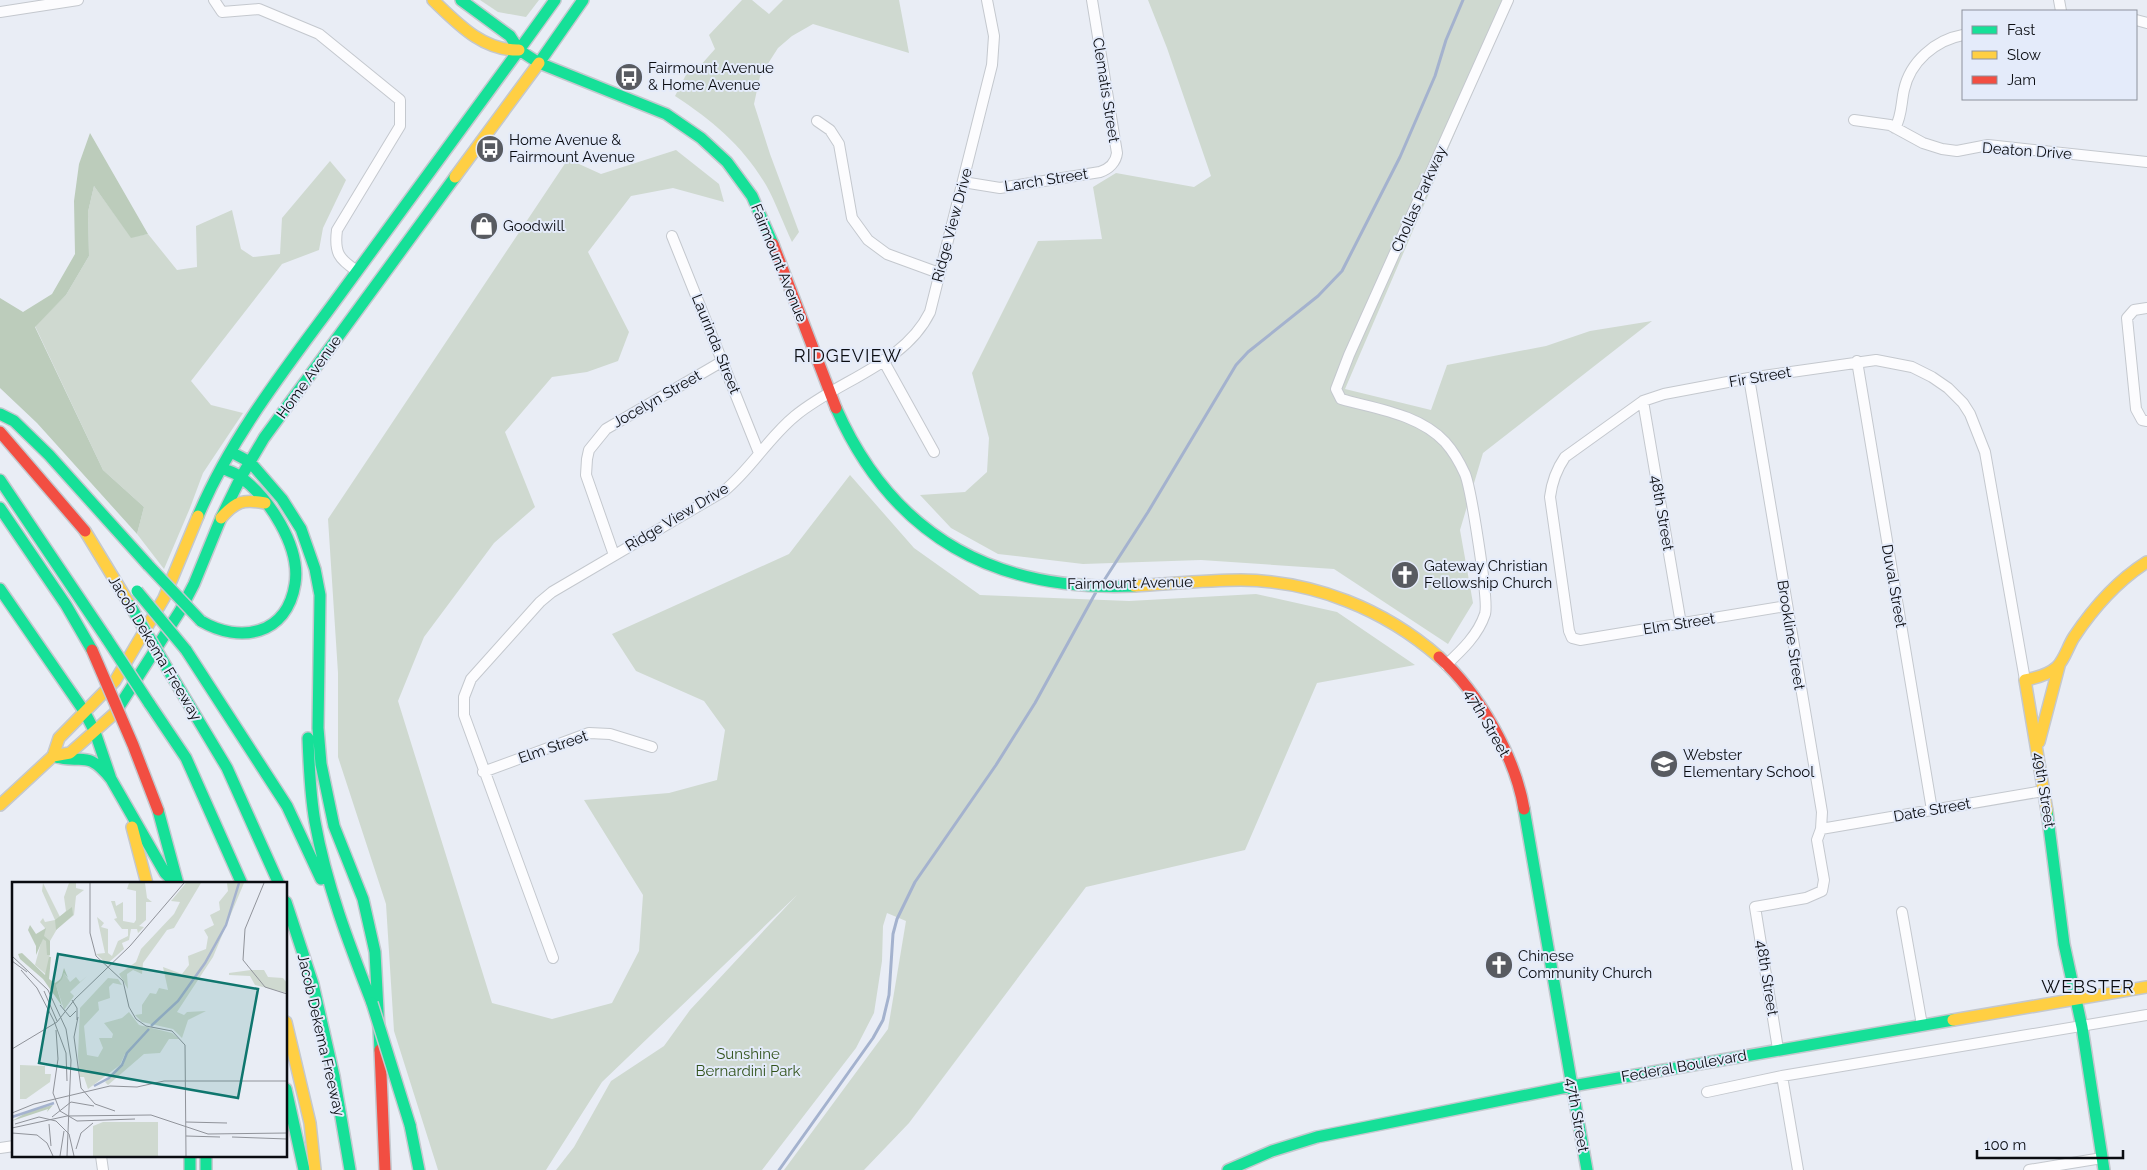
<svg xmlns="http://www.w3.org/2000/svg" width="2147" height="1170" font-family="Raleway,sans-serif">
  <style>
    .green { fill: #cfd9d0 }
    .forest { fill: #bcccbb }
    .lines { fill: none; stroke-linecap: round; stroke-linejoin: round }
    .stream { stroke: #a4b2ce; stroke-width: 3 }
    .street-casing { stroke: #c4c8ce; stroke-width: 12 }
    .fast-casing { stroke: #c4c8ce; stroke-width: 14 }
    .slow-casing { stroke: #c4c8ce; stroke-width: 14 }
    .jam-casing { stroke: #c4c8ce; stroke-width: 14 }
    .street { stroke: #fcfcfe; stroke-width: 10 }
    .fast { stroke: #16e098; stroke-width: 11 }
    .slow { stroke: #ffcf43; stroke-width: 11 }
    .jam { stroke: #f24e42; stroke-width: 11 }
    .fast-bridge-casing { stroke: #c4c8ce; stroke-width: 14; stroke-linecap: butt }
    .jam-bridge-casing { stroke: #c4c8ce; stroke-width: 14; stroke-linecap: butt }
    .fast-bridge { stroke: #16e098; stroke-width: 11 }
    .jam-bridge { stroke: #f24e42; stroke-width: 11 }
    .labels { text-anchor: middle; stroke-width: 4; stroke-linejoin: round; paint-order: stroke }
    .poi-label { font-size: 15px; fill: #0a0c11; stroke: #e4ebfa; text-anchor: start }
    .street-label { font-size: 15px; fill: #0a0c11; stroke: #e4ebfa }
    .park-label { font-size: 15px; fill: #32531c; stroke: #e4ebfa }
    .quarter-label { font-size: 18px; letter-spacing: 1px; fill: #0a0c11; stroke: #e4ebfa }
    .inset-river { fill: none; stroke: #a4b2ce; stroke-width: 2.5 }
    .inset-road { fill: none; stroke: #90939a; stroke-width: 1 }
    .view { fill: #0f766e; fill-opacity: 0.15; stroke: #0f766e; stroke-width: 2.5 }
    .inset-edge { fill: none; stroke: #0a0c11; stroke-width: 2.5 }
  </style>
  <rect width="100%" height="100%" fill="#e9edf5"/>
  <!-- green -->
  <path class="green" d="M 480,0 L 539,0 L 526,17 L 498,12 Z
    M 742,0 L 752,0 L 769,14 L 783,0 L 899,0 L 909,53 L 813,24 L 792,36 L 778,48 L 760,76 L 754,104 L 770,154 L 799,232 L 792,242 C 783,223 776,203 766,185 C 742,145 713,121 675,96 L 687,73 L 692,75 L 715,49 L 709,35 Z
    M 1148,0 L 1512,0 L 1345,389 L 1431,410 L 1447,365 L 1546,346 L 1590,331 L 1652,321 L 1483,453 L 1460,530 L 1473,603 L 1448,644 L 1334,569 L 1201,560 L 1083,564 L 998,554 L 951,528 L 920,495 L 965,492 L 987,472 L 989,438 L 972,373 L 1038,241 L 1102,239 L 1093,187 L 1116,173 L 1194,187 L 1211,176 L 1167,48 Z
    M 676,150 L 719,184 L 724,202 L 673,188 L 631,196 L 588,252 L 629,332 L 618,361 L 587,372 L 552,377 L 505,432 L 535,507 L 494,543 L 424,637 L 398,701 L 492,1003 L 552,1019 L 612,1003 L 639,951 L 643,895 L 584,800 L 669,793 L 717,780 L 725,730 L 704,701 L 636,671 L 612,634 L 789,554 L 850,475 L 914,548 L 980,595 L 1129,601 L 1256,594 L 1337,612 L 1415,665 L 1317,683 L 1245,850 L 1086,887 L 909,1123 L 864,1170 L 784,1170 L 888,1029 L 906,921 L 887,913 L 883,926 L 882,961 L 874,1013 L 856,1048 L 762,1170 L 556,1170 L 574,1147 L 611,1081 L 664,1046 L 690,1010 L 797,895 L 602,1082 L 546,1170 L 438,1170 L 394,1031 L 386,904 L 338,757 L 338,673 L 328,519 L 568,159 L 601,174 Z
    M 330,161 L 346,180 L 323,228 L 319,250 L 282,264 L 191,381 L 211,405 L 243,413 L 203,473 L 190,508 L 164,569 L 137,534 L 144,507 L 103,470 L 35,326 L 66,295 L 89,256 L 88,212 L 94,186 L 131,237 L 148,234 L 177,270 L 197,267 L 196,226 L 232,210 L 241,249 L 253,257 L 280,254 L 282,218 Z"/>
  <!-- forest -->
  <path class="forest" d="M 90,133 L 148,234 L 131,238 L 94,186 L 88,212 L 89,256 L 66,295 L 35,327 L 103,470 L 144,507 L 137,534 L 37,423 L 0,388 L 0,298 L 23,312 L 52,294 L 75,254 L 74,201 L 79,164 Z"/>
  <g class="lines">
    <!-- stream -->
    <path class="stream" d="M 1103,582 L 1148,512 L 1236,365 L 1248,352 L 1318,296 L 1342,271 L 1400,157 L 1435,76 L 1446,40 L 1463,0
      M 779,1170 L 873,1038 L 883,1020 L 889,995 L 893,934 L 897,919 L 915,882 L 996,765 L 1035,703 L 1096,592"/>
    <defs>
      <path id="street" d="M 214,0 L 222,12 L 259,9 L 319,34 L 400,100 L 400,126 L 337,230 C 334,253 339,259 357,271
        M 2059,0 L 2061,11
        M 0,12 L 78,0
        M 2136,20 L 2147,23
        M 1854,120 L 1890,125 L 1923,143 L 1942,149 L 1957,151 L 1988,145 L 2147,162
        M 817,121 L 830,130 L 839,144 L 852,218 L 868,240 L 887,254 L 939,273
        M 1895,128 C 1902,116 1901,103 1904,90 C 1910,62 1935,40 1963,35
        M 963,182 L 1000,188 L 1100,172 C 1109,169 1116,162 1117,153 L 1092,0
        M 672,236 L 759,453
        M 2147,308 L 2134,310 L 2127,318 L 2136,409 L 2142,420 L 2147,421
        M 883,360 L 934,452
        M 1857,361 L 1932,810
        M 1749,378 L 1822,812 L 1821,829 L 1817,840 L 1824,880 L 1822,891 L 1806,898 L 1755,907 L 1778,1049
        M 1643,401 L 1681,624
        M 614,555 L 586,475 L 587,459 L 589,450 L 606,429 L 723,361
        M 1786,606 L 1580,640 L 1572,638 L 1569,631 L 1550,497 C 1552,481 1556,470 1565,457 L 1643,401 L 1664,394 L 1749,378 L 1876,360 L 1912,367 L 1932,377 L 1948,388 L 1963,403 L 1970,414 L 1985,452 L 2025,680
        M 1446,665 C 1462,650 1478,635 1485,614 C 1489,601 1471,489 1465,474 C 1460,463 1453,451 1445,442 C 1419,414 1376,409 1341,399 L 1336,389 L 1349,355 L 1508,0
        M 483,772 L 589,733 L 610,734 L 652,747
        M 1821,829 L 2043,791
        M 1902,912 L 1922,1025
        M 553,958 L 464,715 L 464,697 L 471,679 L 540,602 L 552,592 L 724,491 C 751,469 768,438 795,416 C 838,380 904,365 930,312 L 992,65 L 994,36 L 987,0
        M 1782,1076 L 1798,1170
        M 1707,1092 L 1782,1076 L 2147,1015
        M 0,1148 L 14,1146
        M 101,1156 L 103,1170
        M 2029,1170 L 2102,1158"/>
      <path id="fast" d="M 461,0 L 510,36 L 519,50 L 539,63 L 666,114 L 701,138 L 727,162 L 752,196 L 773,244
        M 519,50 L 555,0
        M 539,63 L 583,0
        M 836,408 C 893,537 996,592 1134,586
        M 0,414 L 14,421 L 49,455 L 148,565
        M 231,452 L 250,462 L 282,499 L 301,529 L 315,569 L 320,595 L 318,728 L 321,764 L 334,826 L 363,899 L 375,952 L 380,1050
        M 0,480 L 107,639
        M 0,508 L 66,605 L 92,650
        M 198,516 C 231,437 286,368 336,300 C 397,217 458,133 519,50
        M 0,589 L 84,711 L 95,732 L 111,779
        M 201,621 C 240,644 287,635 295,584 C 301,547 269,497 239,476 C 234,472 228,471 222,468
        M 186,650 L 287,806 L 321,879
        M 170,673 L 227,768 L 279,884
        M 149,703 L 186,758 L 242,884
        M 115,713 L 180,611 L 194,584 L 221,518 L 241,477 L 264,438 L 455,177
        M 308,738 C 309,766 310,794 315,822 C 326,884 349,944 372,1003
        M 53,756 C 82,766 85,747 111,779 L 165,873 L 176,884
        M 1524,809 L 1572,1086 L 1953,1020
        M 158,810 L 178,884
        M 2047,811 L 2064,944 L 2082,1027 L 2104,1170
        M 286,902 L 313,984 L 334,1076 L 350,1170
        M 286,1089 L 304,1170
        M 410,1125 L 419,1170
        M 190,1156 L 190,1170
        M 206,1156 L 206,1170
        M 1228,1170 L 1272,1151 L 1317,1137 L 1572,1086 L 1587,1170"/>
      <path id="slow" d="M 433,0 C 458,24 483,51 519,50
        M 455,177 L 539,63
        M 221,518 C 236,501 243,499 265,503
        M 85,531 L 130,605
        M 1134,586 C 1170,584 1205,580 1241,580 C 1314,581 1384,609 1439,657
        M 2039,742 L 2059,666
        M 53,756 L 59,738 L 115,681 L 164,598 L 198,516
        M 0,805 L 53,756 L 70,753 L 115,713
        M 2047,811 L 2025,680 C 2036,678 2048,675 2057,667 C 2065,659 2068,646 2074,637 C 2094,607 2117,581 2147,562
        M 132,827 L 147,884
        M 1953,1020 L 2147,987
        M 286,1022 L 310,1123 L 315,1170"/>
      <path id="jam" d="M 773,244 L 836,408
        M 0,432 L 85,531
        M 1439,657 C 1479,693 1515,756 1524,809
        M 380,1050 L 385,1170"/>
    </defs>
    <!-- street casing -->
    <use href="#street" class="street-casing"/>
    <!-- fast casing -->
    <use href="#fast" class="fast-casing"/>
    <!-- slow casing -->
    <use href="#slow" class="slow-casing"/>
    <!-- jam casing -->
    <use href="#jam" class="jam-casing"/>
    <!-- street -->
    <use href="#street" class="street"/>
    <!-- fast -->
    <use href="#fast" class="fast"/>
    <!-- slow -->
    <use href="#slow" class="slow"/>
    <!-- jam -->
    <use href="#jam" class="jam"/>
    <defs>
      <path id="fast-bridge" d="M 148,565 L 201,621
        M 137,591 L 186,650
        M 130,605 L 170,673
        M 107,639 L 149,703
        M 372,1003 L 410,1125"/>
      <path id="jam-bridge" d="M 92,650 L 133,745 L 158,810"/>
    </defs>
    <!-- fast-bridge casing -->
    <use href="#fast-bridge" class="fast-bridge-casing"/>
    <!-- jam-bridge casing -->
    <use href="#jam-bridge" class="jam-bridge-casing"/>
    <!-- fast-bridge -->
    <use href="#fast-bridge" class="fast-bridge"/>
    <!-- jam-bridge -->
    <use href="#jam-bridge" class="jam-bridge"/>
  </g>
  <!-- icons -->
  <defs>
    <symbol id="bus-disc" viewBox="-11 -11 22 22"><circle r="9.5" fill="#585b61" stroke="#e4ebfa"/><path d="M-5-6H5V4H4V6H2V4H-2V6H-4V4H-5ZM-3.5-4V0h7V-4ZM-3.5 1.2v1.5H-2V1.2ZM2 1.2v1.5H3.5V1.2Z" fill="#fff"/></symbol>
    <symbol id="shop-disc" viewBox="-11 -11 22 22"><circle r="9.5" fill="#585b61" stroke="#e4ebfa"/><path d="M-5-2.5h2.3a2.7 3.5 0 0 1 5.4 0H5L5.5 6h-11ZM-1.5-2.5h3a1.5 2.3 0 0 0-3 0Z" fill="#fff"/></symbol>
    <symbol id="church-disc" viewBox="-11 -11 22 22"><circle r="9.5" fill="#585b61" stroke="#e4ebfa"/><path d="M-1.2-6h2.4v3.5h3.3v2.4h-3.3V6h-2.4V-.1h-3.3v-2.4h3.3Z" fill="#fff"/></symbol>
    <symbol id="school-disc" viewBox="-11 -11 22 22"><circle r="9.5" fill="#585b61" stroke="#e4ebfa"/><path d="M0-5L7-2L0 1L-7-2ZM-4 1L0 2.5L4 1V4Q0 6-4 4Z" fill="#fff"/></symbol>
  </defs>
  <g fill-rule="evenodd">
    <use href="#bus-disc" x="613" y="61" width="32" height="32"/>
    <use href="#bus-disc" x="474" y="133" width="32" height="32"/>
    <use href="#shop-disc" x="468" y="210" width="32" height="32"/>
    <use href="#church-disc" x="1389" y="559" width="32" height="32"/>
    <use href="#school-disc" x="1648" y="748" width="32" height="32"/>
    <use href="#church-disc" x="1483" y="949" width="32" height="32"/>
  </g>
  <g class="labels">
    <!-- poi labels -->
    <g class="poi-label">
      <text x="648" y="73">Fairmount Avenue<tspan x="648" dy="17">&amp; Home Avenue</tspan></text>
      <text x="509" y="145">Home Avenue &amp;<tspan x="509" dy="17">Fairmount Avenue</tspan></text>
      <text x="503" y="231">Goodwill</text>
      <text x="1424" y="571">Gateway Christian<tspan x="1424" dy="17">Fellowship Church</tspan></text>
      <text x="1683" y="760">Webster<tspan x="1683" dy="17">Elementary School</tspan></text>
      <text x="1518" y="961">Chinese<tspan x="1518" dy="17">Community Church</tspan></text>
    </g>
    <!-- street labels -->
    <g class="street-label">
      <text transform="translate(1106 90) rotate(81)" y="5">Clematis Street</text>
      <text transform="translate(2027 151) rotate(4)" y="5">Deaton Drive</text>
      <text transform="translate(1046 180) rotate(-9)" y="5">Larch Street</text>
      <text transform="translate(1419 199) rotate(-66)" y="5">Chollas Parkway</text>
      <text transform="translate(952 225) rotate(-75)" y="5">Ridge View Drive</text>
      <text transform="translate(779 263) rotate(68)" y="5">Fairmount Avenue</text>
      <text transform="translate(716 344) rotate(68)" y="5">Laurinda Street</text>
      <text transform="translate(309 377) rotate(-54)" y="5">Home Avenue</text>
      <text transform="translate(1760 377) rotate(-10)" y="5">Fir Street</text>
      <text transform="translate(657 399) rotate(-30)" y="5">Jocelyn Street</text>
      <text transform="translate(1662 513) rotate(80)" y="5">48th Street</text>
      <text transform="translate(677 517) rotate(-31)" y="5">Ridge View Drive</text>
      <text transform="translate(1130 583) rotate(-1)" y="5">Fairmount Avenue</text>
      <text transform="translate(1894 586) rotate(80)" y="5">Duval Street</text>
      <text transform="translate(1679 624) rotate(-9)" y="5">Elm Street</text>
      <text transform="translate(1791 635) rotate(81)" y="5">Brookline Street</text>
      <text transform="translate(155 648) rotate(59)" y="5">Jacob Dekema Freeway</text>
      <text transform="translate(1487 723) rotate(60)" y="5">47th Street</text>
      <text transform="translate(553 747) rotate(-19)" y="5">Elm Street</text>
      <text transform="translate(2044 790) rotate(81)" y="5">49th Street</text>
      <text transform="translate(1932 810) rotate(-10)" y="5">Date Street</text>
      <text transform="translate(1767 978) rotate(81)" y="5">48th Street</text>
      <text transform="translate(321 1035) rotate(77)" y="5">Jacob Dekema Freeway</text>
      <text transform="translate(1684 1066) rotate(-10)" y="5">Federal Boulevard</text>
      <text transform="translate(1577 1115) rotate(80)" y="5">47th Street</text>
    </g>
    <!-- park labels -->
    <g class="park-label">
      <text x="748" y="1059">Sunshine<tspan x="748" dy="17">Bernardini Park</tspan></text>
    </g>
    <!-- quarter labels -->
    <g class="quarter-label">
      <text x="848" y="362">RIDGEVIEW</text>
      <text x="2088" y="993">WEBSTER</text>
    </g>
  </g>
  <!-- overview -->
  <g transform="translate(12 882)">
    <rect width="275" height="275" fill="#e9edf5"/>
    <path d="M 31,1 L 48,35 L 54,29 L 52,15 L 57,1 L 64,1 L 64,6 L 72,8 L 64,14 L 62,33 L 45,47 L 38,59 L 37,95 L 23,83 L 33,46 L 28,40 L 31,36 L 33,40 L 43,38 L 30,9 ZM 117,1 L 133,1 L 135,16 L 140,20 L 134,20 L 134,38 L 127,44 L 132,45 L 126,51 L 125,47 L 119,47 L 117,58 L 110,61 L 112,67 L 95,82 L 84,72 L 93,71 L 85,35 L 92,41 L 89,45 L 96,47 L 96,71 L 100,74 L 106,59 L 116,54 L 116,47 L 110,47 L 102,37 L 105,36 L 99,19 L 103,19 L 104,24 L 111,20 L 111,39 L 122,41 L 124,38 L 124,9 L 115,7 ZM 174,1 L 189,1 L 162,46 L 155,48 L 131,81 L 130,92 L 121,88 L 115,92 L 116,107 L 107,92 L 124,80 L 129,67 L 162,32 L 168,20 L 159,19 ZM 215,1 L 232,1 L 201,75 L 165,130 L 172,133 L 175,130 L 194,129 L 176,138 L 170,156 L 161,147 L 130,140 L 123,133 L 130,132 L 130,123 L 138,111 L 144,112 L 147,106 L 156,108 L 151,85 L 170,92 L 177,83 L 176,74 L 194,67 L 196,55 L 192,48 L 202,43 L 198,33 L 208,28 L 207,20 L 216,9 ZM 239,88 L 252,88 L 256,95 L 271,96 L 275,101 L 275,111 L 243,103 L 238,94 L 217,93 L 217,91 ZM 52,91 L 58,100 L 64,95 L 68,100 L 75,94 L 58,110 L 62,114 L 52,128 L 44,103 ZM 96,96 L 106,97 L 110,103 L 101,101 L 97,105 L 98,116 L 86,120 L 87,128 L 72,144 L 75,173 L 86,175 L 91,166 L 87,156 L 100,156 L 101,152 L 92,141 L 110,136 L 117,130 L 127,143 L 160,151 L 167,157 L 157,157 L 148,171 L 132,172 L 96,203 L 93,200 L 112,182 L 113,172 L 108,183 L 76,207 L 72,195 L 68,195 L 66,174 L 68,126 ZM 8,183 L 33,184 L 33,192 L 39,192 L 38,200 L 14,217 L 8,217 ZM 91,240 L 146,240 L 146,274 L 81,274 L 81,244 Z" fill="#cfd9d0"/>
    <path d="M 60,25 L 61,33 L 44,48 L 43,38 ZM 18,43 L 24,52 L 34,46 L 32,54 L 38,59 L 38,73 L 35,73 L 34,59 L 31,57 L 24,73 L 24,64 L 16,48 ZM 10,71 L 33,93 L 37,75 L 39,75 L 37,97 L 43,101 L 49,97 L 52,86 L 56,96 L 52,91 L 50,97 L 44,103 L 50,124 L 31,97 L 8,77 L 6,72 ZM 41,223 L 35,230 L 36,227 L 0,239 L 17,229 Z" fill="#bcccbb"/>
    <path class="inset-river" d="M 139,144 L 166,119 L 193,81 L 214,43 L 227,1M 82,204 L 97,196 L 110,183 L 115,171 L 137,147M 0,235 L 42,221"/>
    <path class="inset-road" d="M 78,1 L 78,51 L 84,74 L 111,99 L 117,125 L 124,137 L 134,144 L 160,149 L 173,163 L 174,274M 252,1 L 233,47 L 231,78 L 253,105 L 275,112M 0,74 L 36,108 L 54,147 L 59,178 L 55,274M 0,79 L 15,90M 9,88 L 25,106 L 42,139 L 54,171 L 55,199M 32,109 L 45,139M 60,118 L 65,126 L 65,138M 48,123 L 58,135 L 64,129M 66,135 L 62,155 L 69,206 L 83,222 L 103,229M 44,148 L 46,177 L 41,211 L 48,229 L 65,239 L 123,237M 0,167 L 45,140 L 63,117 L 118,64 L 172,1M 0,231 L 22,222 L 98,204 L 125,205 L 152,199 L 275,199M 40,235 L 59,220 L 82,224M 174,240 L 215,241M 3,242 L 27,235 L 44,239 L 57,252 L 62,274M 37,242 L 39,264M 0,246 L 55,234 L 139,233 L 196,252 L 275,251M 0,251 L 25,253 L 35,261 L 41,274M 174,254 L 208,255M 220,255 L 275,257M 64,267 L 69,251 L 81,241M 48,274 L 52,249"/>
    <path class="view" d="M 46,72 L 246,107 L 226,216 L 27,181 Z"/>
    <rect width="275" height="275" class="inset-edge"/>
  </g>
  <!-- legend -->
  <rect x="1962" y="10" width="175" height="90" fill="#e4ebfa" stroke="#8d929d"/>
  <rect x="1972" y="26" width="25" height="8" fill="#16e098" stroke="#8d929d"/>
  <text x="2007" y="35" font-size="15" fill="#0a0c11">Fast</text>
  <rect x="1972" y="51" width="25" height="8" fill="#ffcf43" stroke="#8d929d"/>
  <text x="2007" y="60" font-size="15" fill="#0a0c11">Slow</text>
  <rect x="1972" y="76" width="25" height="8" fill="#f24e42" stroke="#8d929d"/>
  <text x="2007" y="85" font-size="15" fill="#0a0c11">Jam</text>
  <!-- scale -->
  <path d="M1977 1150v8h146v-8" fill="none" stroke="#0a0c11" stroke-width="2.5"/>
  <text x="1984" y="1150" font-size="15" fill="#0a0c11" stroke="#e4ebfa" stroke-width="4" paint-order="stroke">100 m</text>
</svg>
